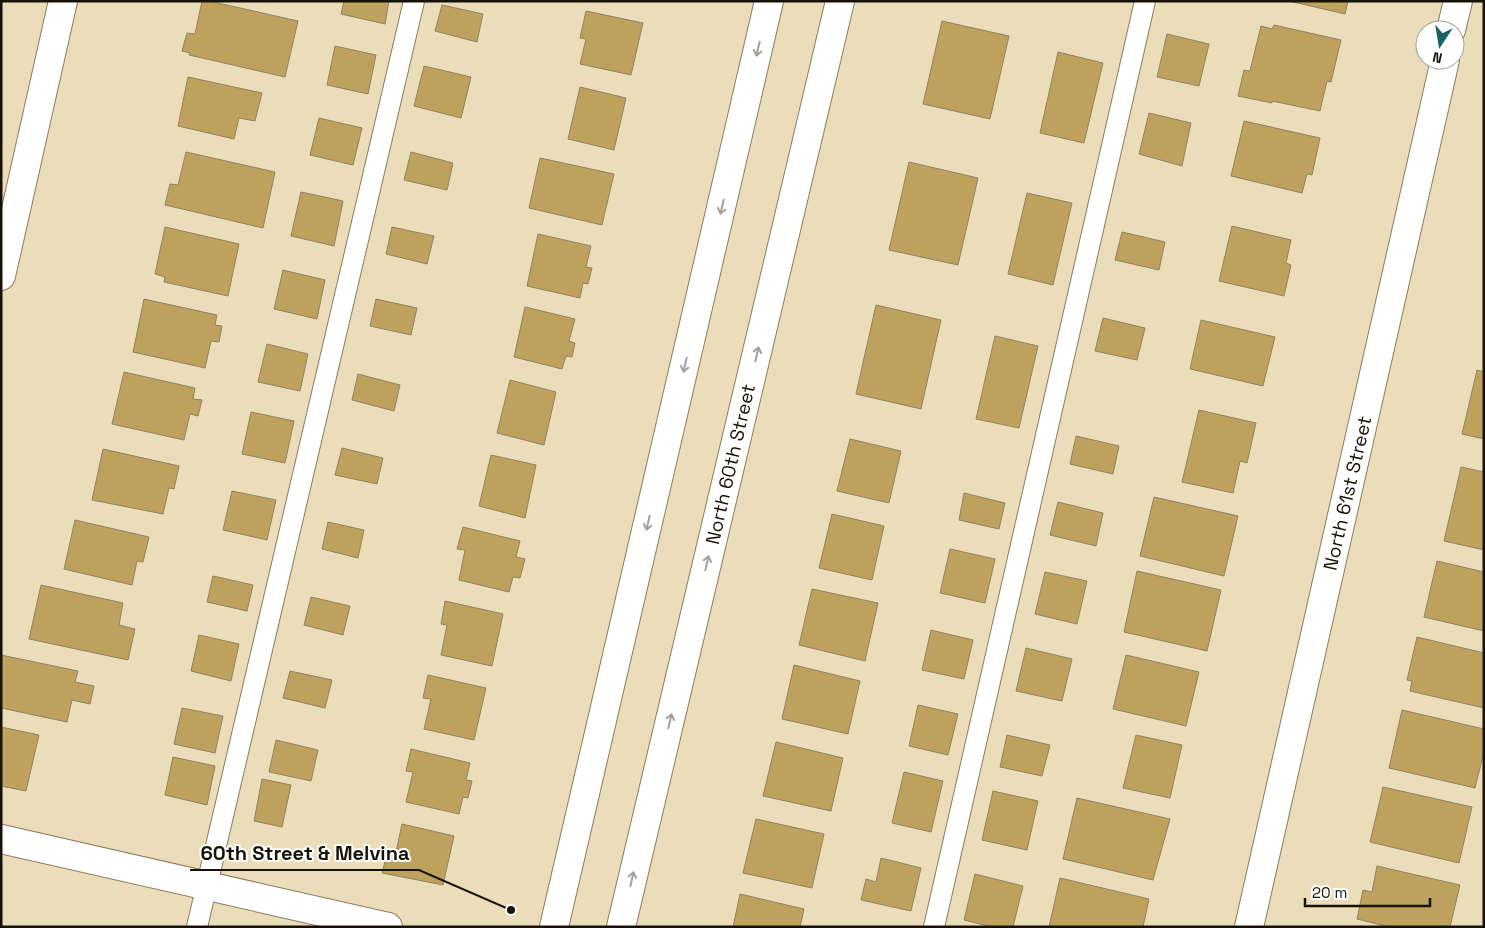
<svg xmlns="http://www.w3.org/2000/svg" width="1485" height="928" font-family="'Space Grotesk',sans-serif">
  <style>
    .building { fill: #bea15c; stroke: #918363 }
    .lines { fill: none; stroke-linecap: round; stroke-linejoin: round }
    .lane-casing { stroke: #8a7d5d; stroke-width: 22 }
    .street-casing { stroke: #8a7d5d; stroke-width: 30 }
    .secondary-casing { stroke: #8a7d5d; stroke-width: 30 }
    .lane { stroke: #fff; stroke-width: 20 }
    .street { stroke: #fff; stroke-width: 28 }
    .secondary { stroke: #fff; stroke-width: 28 }
    .oneway { stroke: #a2a09b }
    .labels { text-anchor: middle; stroke-width: 4; stroke-linejoin: round; paint-order: stroke }
    .street-label { font-size: 19px; fill: #171206; stroke: #fff }
    .leader { fill: none; stroke: #171206; stroke-width: 2 }
    .callout-dot { fill: #171206; stroke: #fff; stroke-width: 2 }
    .callout-label { font-size: 20px; text-anchor: middle; font-weight: bold; fill: #171206; stroke: #fff; stroke-width: 4; stroke-linejoin: round; paint-order: stroke }
  </style>
  <rect width="100%" height="100%" fill="#ecddba"/>
  <!-- building -->
  <path class="building" d="M 202,1 L 209,1 L 298,21 L 285,77 L 189,55 L 190,53 L 182,51 L 187,33 L 195,34 Z
    M 344,1 L 389,1 L 385,24 L 341,14 Z
    M 1289,1 L 1348,1 L 1345,14 Z
    M 442,5 L 483,14 L 477,42 L 435,31 Z
    M 586,11 L 643,23 L 631,75 L 580,64 L 586,39 L 580,38 Z
    M 942,21 L 1009,36 L 990,119 L 923,104 Z
    M 1274,25 L 1341,40 L 1331,82 L 1327,81 L 1320,111 L 1272,101 L 1272,103 L 1238,96 L 1244,70 L 1250,71 L 1261,26 L 1272,29 Z
    M 1167,34 L 1209,44 L 1199,86 L 1157,77 Z
    M 335,46 L 376,55 L 368,94 L 327,85 Z
    M 1058,52 L 1103,63 L 1084,143 L 1040,133 Z
    M 424,66 L 471,77 L 461,118 L 414,106 Z
    M 188,77 L 262,93 L 255,121 L 239,118 L 234,139 L 178,126 Z
    M 580,87 L 626,98 L 614,150 L 568,139 Z
    M 1149,113 L 1191,123 L 1182,166 L 1139,154 Z
    M 319,118 L 362,128 L 353,165 L 310,155 Z
    M 1244,121 L 1320,138 L 1312,175 L 1307,174 L 1302,193 L 1231,176 Z
    M 186,152 L 275,172 L 263,228 L 165,205 L 170,184 L 178,185 Z
    M 411,152 L 453,163 L 447,190 L 404,180 Z
    M 540,158 L 614,174 L 602,225 L 529,208 Z
    M 909,162 L 978,178 L 958,265 L 889,250 Z
    M 301,192 L 343,201 L 334,246 L 291,236 Z
    M 1027,193 L 1072,203 L 1053,285 L 1008,274 Z
    M 1232,226 L 1291,240 L 1286,263 L 1291,265 L 1284,296 L 1219,281 Z
    M 165,227 L 239,244 L 228,296 L 164,282 L 165,277 L 155,274 Z
    M 392,227 L 434,236 L 427,264 L 386,254 Z
    M 1122,232 L 1165,242 L 1159,270 L 1115,260 Z
    M 538,234 L 591,246 L 586,267 L 592,268 L 588,284 L 583,283 L 580,298 L 527,286 Z
    M 283,270 L 325,280 L 317,319 L 274,309 Z
    M 144,299 L 217,315 L 215,325 L 222,326 L 219,342 L 211,341 L 205,368 L 133,352 Z
    M 376,299 L 417,308 L 411,335 L 370,326 Z
    M 876,305 L 941,320 L 921,409 L 856,394 Z
    M 525,307 L 575,319 L 569,341 L 575,343 L 572,357 L 566,356 L 562,369 L 514,357 Z
    M 1103,318 L 1145,328 L 1137,360 L 1095,351 Z
    M 1201,320 L 1275,337 L 1263,386 L 1190,369 Z
    M 995,336 L 1038,346 L 1019,428 L 976,419 Z
    M 267,344 L 308,354 L 300,391 L 258,382 Z
    M 1477,370 L 1484,372 L 1484,439 L 1462,434 Z
    M 124,372 L 195,388 L 193,399 L 202,400 L 198,416 L 190,414 L 184,440 L 112,424 Z
    M 358,374 L 400,385 L 394,411 L 352,400 Z
    M 510,380 L 556,392 L 544,445 L 497,433 Z
    M 1199,410 L 1256,423 L 1247,463 L 1240,461 L 1233,493 L 1182,482 Z
    M 251,412 L 294,421 L 285,463 L 242,454 Z
    M 1076,436 L 1119,446 L 1113,474 L 1070,464 Z
    M 850,439 L 901,451 L 889,503 L 837,491 Z
    M 342,448 L 383,458 L 377,484 L 335,475 Z
    M 103,449 L 179,466 L 174,489 L 169,488 L 163,514 L 92,500 Z
    M 491,455 L 536,465 L 525,518 L 479,506 Z
    M 1461,467 L 1484,472 L 1484,550 L 1444,541 Z
    M 232,491 L 276,500 L 267,540 L 223,530 Z
    M 964,493 L 1005,503 L 999,529 L 959,520 Z
    M 1154,497 L 1238,516 L 1224,576 L 1140,556 Z
    M 1058,502 L 1103,513 L 1096,546 L 1050,535 Z
    M 832,514 L 884,526 L 872,580 L 819,568 Z
    M 75,520 L 149,537 L 143,562 L 137,561 L 132,585 L 64,569 Z
    M 328,522 L 364,530 L 358,558 L 322,549 Z
    M 463,527 L 520,541 L 516,557 L 525,559 L 520,578 L 513,577 L 509,592 L 459,580 L 465,550 L 457,549 Z
    M 950,549 L 995,559 L 985,603 L 940,593 Z
    M 1437,561 L 1484,572 L 1484,631 L 1424,617 Z
    M 1137,571 L 1221,590 L 1207,651 L 1124,632 Z
    M 1045,572 L 1087,581 L 1077,624 L 1035,614 Z
    M 213,576 L 253,585 L 247,611 L 207,602 Z
    M 41,585 L 123,603 L 119,625 L 135,629 L 128,660 L 29,639 Z
    M 812,589 L 878,603 L 865,661 L 799,645 Z
    M 311,597 L 350,606 L 343,635 L 304,625 Z
    M 445,601 L 503,614 L 492,666 L 441,655 L 447,625 L 441,624 Z
    M 931,630 L 973,640 L 964,679 L 922,670 Z
    M 199,635 L 239,644 L 231,681 L 191,671 Z
    M 1417,637 L 1484,653 L 1484,708 L 1410,691 L 1412,681 L 1407,680 Z
    M 1026,648 L 1072,659 L 1062,701 L 1016,691 Z
    M 1,655 L 78,671 L 75,682 L 94,686 L 90,704 L 72,700 L 67,722 L 1,708 Z
    M 1126,655 L 1199,672 L 1186,726 L 1113,709 Z
    M 794,665 L 860,681 L 848,734 L 782,719 Z
    M 290,671 L 332,680 L 325,708 L 283,698 Z
    M 428,675 L 486,688 L 474,740 L 424,729 L 431,699 L 423,698 Z
    M 918,705 L 958,714 L 948,755 L 909,746 Z
    M 182,708 L 223,716 L 215,753 L 174,744 Z
    M 1402,710 L 1484,729 L 1484,752 L 1475,788 L 1389,768 Z
    M 1,727 L 39,735 L 26,791 L 1,786 Z
    M 1007,735 L 1050,745 L 1042,776 L 1000,767 Z
    M 1136,735 L 1182,745 L 1170,798 L 1123,788 Z
    M 276,740 L 318,750 L 311,781 L 269,772 Z
    M 776,742 L 843,758 L 831,811 L 763,796 Z
    M 411,749 L 470,763 L 466,780 L 472,781 L 468,798 L 463,797 L 459,814 L 406,802 L 413,772 L 406,771 Z
    M 173,757 L 215,766 L 207,805 L 165,795 Z
    M 904,772 L 943,781 L 931,832 L 892,823 Z
    M 262,779 L 291,785 L 282,827 L 254,821 Z
    M 1383,787 L 1472,807 L 1459,863 L 1370,842 Z
    M 993,791 L 1038,801 L 1027,850 L 982,840 Z
    M 1077,798 L 1170,819 L 1153,880 L 1063,859 Z
    M 756,819 L 824,834 L 812,888 L 743,873 Z
    M 402,824 L 454,836 L 443,885 L 382,873 L 388,850 L 396,852 Z
    M 881,858 L 921,868 L 911,911 L 861,900 L 866,879 L 876,882 Z
    M 1377,866 L 1460,885 L 1450,927 L 1389,927 L 1357,919 L 1363,890 L 1372,892 Z
    M 975,874 L 1023,886 L 1013,927 L 992,927 L 964,920 Z
    M 1060,878 L 1149,899 L 1143,927 L 1049,927 Z
    M 740,894 L 804,909 L 800,927 L 733,927 Z"/>
  <g class="lines">
    <defs>
      <path id="lane" d="M 197,927 L 414,1
        M 934,927 L 1145,1"/>
      <path id="street" d="M 1451,30 L 1458,1
        M 1,276 L 63,1
        M 1,839 L 388,927
        M 1249,927 L 1445,60"/>
      <path id="secondary" d="M 554,927 L 769,1
        M 621,927 L 840,1"/>
    </defs>
    <!-- lane casing -->
    <use href="#lane" class="lane-casing"/>
    <!-- street casing -->
    <use href="#street" class="street-casing"/>
    <!-- secondary casing -->
    <use href="#secondary" class="secondary-casing"/>
    <!-- lane -->
    <use href="#lane" class="lane"/>
    <!-- street -->
    <use href="#street" class="street"/>
    <!-- secondary -->
    <use href="#secondary" class="secondary"/>
  </g>
  <!-- one-way arrows -->
  <defs><path id="oneway-shaft" d="M-6 0H5M1.5-3L5.5 0L1.5 3" fill="none" stroke-width="1.6" stroke-linecap="round" stroke-linejoin="round" transform="scale(1.25)"/></defs>
  <g class="oneway">
    <use href="#oneway-shaft" transform="translate(758 49) rotate(103)"/>
    <use href="#oneway-shaft" transform="translate(722 207) rotate(103)"/>
    <use href="#oneway-shaft" transform="translate(757 354) rotate(-77)"/>
    <use href="#oneway-shaft" transform="translate(685 365) rotate(103)"/>
    <use href="#oneway-shaft" transform="translate(648 523) rotate(103)"/>
    <use href="#oneway-shaft" transform="translate(707 563) rotate(-77)"/>
    <use href="#oneway-shaft" transform="translate(670 721) rotate(-77)"/>
    <use href="#oneway-shaft" transform="translate(632 879) rotate(-77)"/>
  </g>
  <g class="labels">
    <!-- street labels -->
    <g class="street-label">
      <text transform="translate(730 464) rotate(-77)" y="7">North 60th Street</text>
      <text transform="translate(1347 493) rotate(-77)" y="7">North 61st Street</text>
    </g>
  </g>
  <!-- callouts -->
  <path class="leader" d="M511 910L419 870H190"/>
  <circle class="callout-dot" cx="511" cy="910" r="5"/>
  <g class="callout-label">
    <text x="305" y="860">60th Street &amp; Melvina</text>
  </g>
  <!-- border -->
  <rect width="1485" height="928" fill="none" stroke="#171206" stroke-width="5"/>
  <!-- north arrow -->
  <g transform="translate(1440 45) rotate(192)"><circle r="24" fill="#ffffff" stroke="#a2a09b"/>
  <path d="M0-4L9 19L0 12L-9 19Z" fill="#166562"/>
  <text y="-8" font-size="14" font-weight="bold" text-anchor="middle" fill="#171206">N</text>
  </g>
  <!-- scale -->
  <path d="M1305 898v8h125v-8" fill="none" stroke="#171206" stroke-width="2.5"/>
  <text x="1312" y="898" font-size="15" fill="#171206" stroke="#ffffff" stroke-width="4" paint-order="stroke">20 m</text>
</svg>
